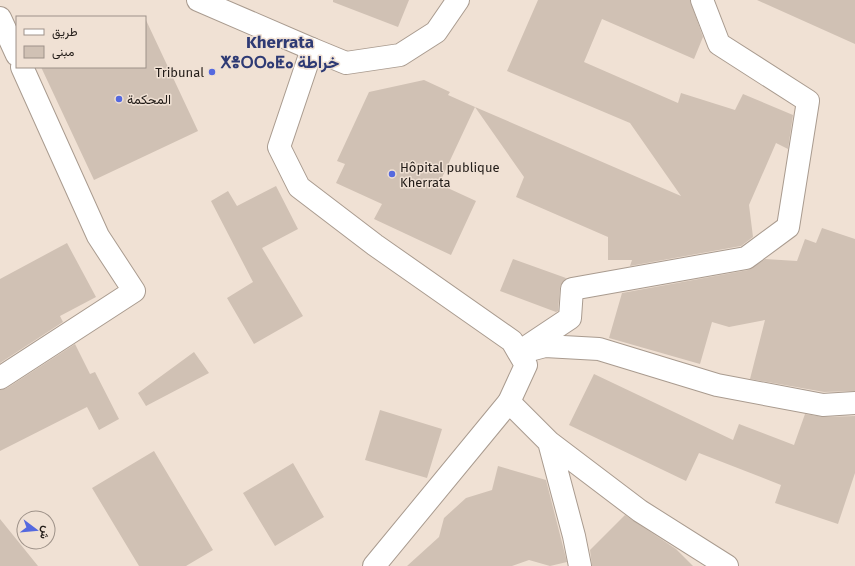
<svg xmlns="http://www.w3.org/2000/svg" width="855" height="566" font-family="'Fira Sans',Vazirmatn,'Noto Sans Tifinagh',sans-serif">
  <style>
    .building { fill: #d0c1b4 }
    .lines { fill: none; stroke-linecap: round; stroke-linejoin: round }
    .minor-casing { stroke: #a99b8f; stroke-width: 24 }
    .tertiary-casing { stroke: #a99b8f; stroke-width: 24 }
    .minor { stroke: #fff; stroke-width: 22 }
    .tertiary { stroke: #fff; stroke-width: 22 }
    .poi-dot { fill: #5569df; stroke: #f0e1d4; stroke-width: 1.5 }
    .labels { text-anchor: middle; stroke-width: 3; stroke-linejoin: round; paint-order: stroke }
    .poi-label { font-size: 13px; fill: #221c18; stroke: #f0e1d4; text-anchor: start }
    .district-label { font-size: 17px; font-weight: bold; fill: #2e3a74; stroke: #f0e1d4 }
  </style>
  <rect width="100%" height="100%" fill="#f0e1d4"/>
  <!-- building -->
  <path class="building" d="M 333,0 L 409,0 L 398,27 L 333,2 Z
    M 538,0 L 690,0 L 703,37 L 694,59 L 602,19 L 584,62 L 678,103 L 681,93 L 735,110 L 743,94 L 793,115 L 788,149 L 776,143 L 749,205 L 753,237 L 741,246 L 630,266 L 632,260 L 608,260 L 608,237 L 516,197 L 524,177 L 475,107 L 681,196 L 630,123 L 507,71 Z
    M 757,0 L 855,0 L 855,44 Z
    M 145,18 L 198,131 L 94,180 L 41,67 L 145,67 Z
    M 424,80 L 450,92 L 448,95 L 475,107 L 439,184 L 476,201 L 451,255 L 374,219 L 382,204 L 336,183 L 345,164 L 337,161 L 369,92 Z
    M 276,186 L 298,229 L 262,248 L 303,316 L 254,344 L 227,298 L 253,282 L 211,201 L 228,191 L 237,206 Z
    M 822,228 L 855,239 L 855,391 L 824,392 L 750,379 L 765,320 L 729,327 L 712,322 L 700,364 L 609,338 L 622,293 L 748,270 L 765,259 L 797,261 L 805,239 L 816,243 Z
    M 67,243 L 96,297 L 60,316 L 63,322 L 0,363 L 0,279 Z
    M 513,259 L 566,278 L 560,288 L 558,311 L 556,312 L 500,291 Z
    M 75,344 L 90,374 L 95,372 L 119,419 L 99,430 L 87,407 L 0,451 L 0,390 L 7,388 Z
    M 194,352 L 209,373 L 146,406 L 138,393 Z
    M 594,374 L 733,440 L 739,424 L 794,445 L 805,414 L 824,417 L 855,416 L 855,473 L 838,524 L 775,503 L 781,485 L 699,453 L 686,481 L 569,425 Z
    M 380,410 L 442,429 L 427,478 L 365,460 Z
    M 154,451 L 213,550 L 186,566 L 139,566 L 92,488 Z
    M 293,463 L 324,517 L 275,546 L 243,493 Z
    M 498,466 L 546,480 L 567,562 L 550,566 L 529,560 L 512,566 L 407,566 L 439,537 L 444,518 L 466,498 L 492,490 Z
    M 625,515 L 676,549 L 693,566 L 592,566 L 590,550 Z
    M 0,519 L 38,566 L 0,566 Z"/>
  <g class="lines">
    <defs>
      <path id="minor" d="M 0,18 L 17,55
        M 312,49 L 346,63 L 400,55 L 436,32 L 458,0
        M 526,351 L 545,346 L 599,349 L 717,385 L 823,405 L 855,403
        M 519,352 L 570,318 L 572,289 L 746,258 L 788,227 L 808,101 L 719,44 L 702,0
        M 0,378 L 134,291 L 98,236 L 22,67
        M 509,402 L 549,442 L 640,511 L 727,566
        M 549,442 L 574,536 L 580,566"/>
      <path id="tertiary" d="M 198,0 L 312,49 L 279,147 L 299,187 L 375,245 L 512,341 L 526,365 L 509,402 L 374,566"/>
    </defs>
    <!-- minor casing -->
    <use href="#minor" class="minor-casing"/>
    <!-- tertiary casing -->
    <use href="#tertiary" class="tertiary-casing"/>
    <!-- minor -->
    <use href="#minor" class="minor"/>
    <!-- tertiary -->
    <use href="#tertiary" class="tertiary"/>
  </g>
  <!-- markers -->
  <g class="poi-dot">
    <circle cx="212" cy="72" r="4"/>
    <circle cx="119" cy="99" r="4"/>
    <circle cx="392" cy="174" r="4"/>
  </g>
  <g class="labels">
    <!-- poi labels -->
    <g class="poi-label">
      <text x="204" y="77" text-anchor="end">Tribunal</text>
      <text x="127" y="104">المحكمة</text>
      <text x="400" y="172">Hôpital publique<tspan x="400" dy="15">Kherrata</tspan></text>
    </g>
    <!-- district labels -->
    <g class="district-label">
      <text x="280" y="48">Kherrata<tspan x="280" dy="20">ⵅⴻⵔⵔⴰⵟⴰ خراطة</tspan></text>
    </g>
  </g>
  <!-- legend -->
  <rect x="16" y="16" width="130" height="52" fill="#f0e1d4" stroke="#9e9289"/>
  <rect x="24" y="29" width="20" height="6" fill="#ffffff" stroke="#9e9289"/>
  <text x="52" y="36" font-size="12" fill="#221c18">طريق</text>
  <rect x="24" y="46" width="20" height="12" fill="#d0c1b4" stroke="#9e9289"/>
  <text x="52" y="56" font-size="12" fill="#221c18">مبنى</text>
  <!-- north arrow -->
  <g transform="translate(36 530) rotate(106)"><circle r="19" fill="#f0e1d4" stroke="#9e9289"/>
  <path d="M0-3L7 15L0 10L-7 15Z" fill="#5569df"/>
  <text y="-6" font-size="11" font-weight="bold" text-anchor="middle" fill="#221c18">ش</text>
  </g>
</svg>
